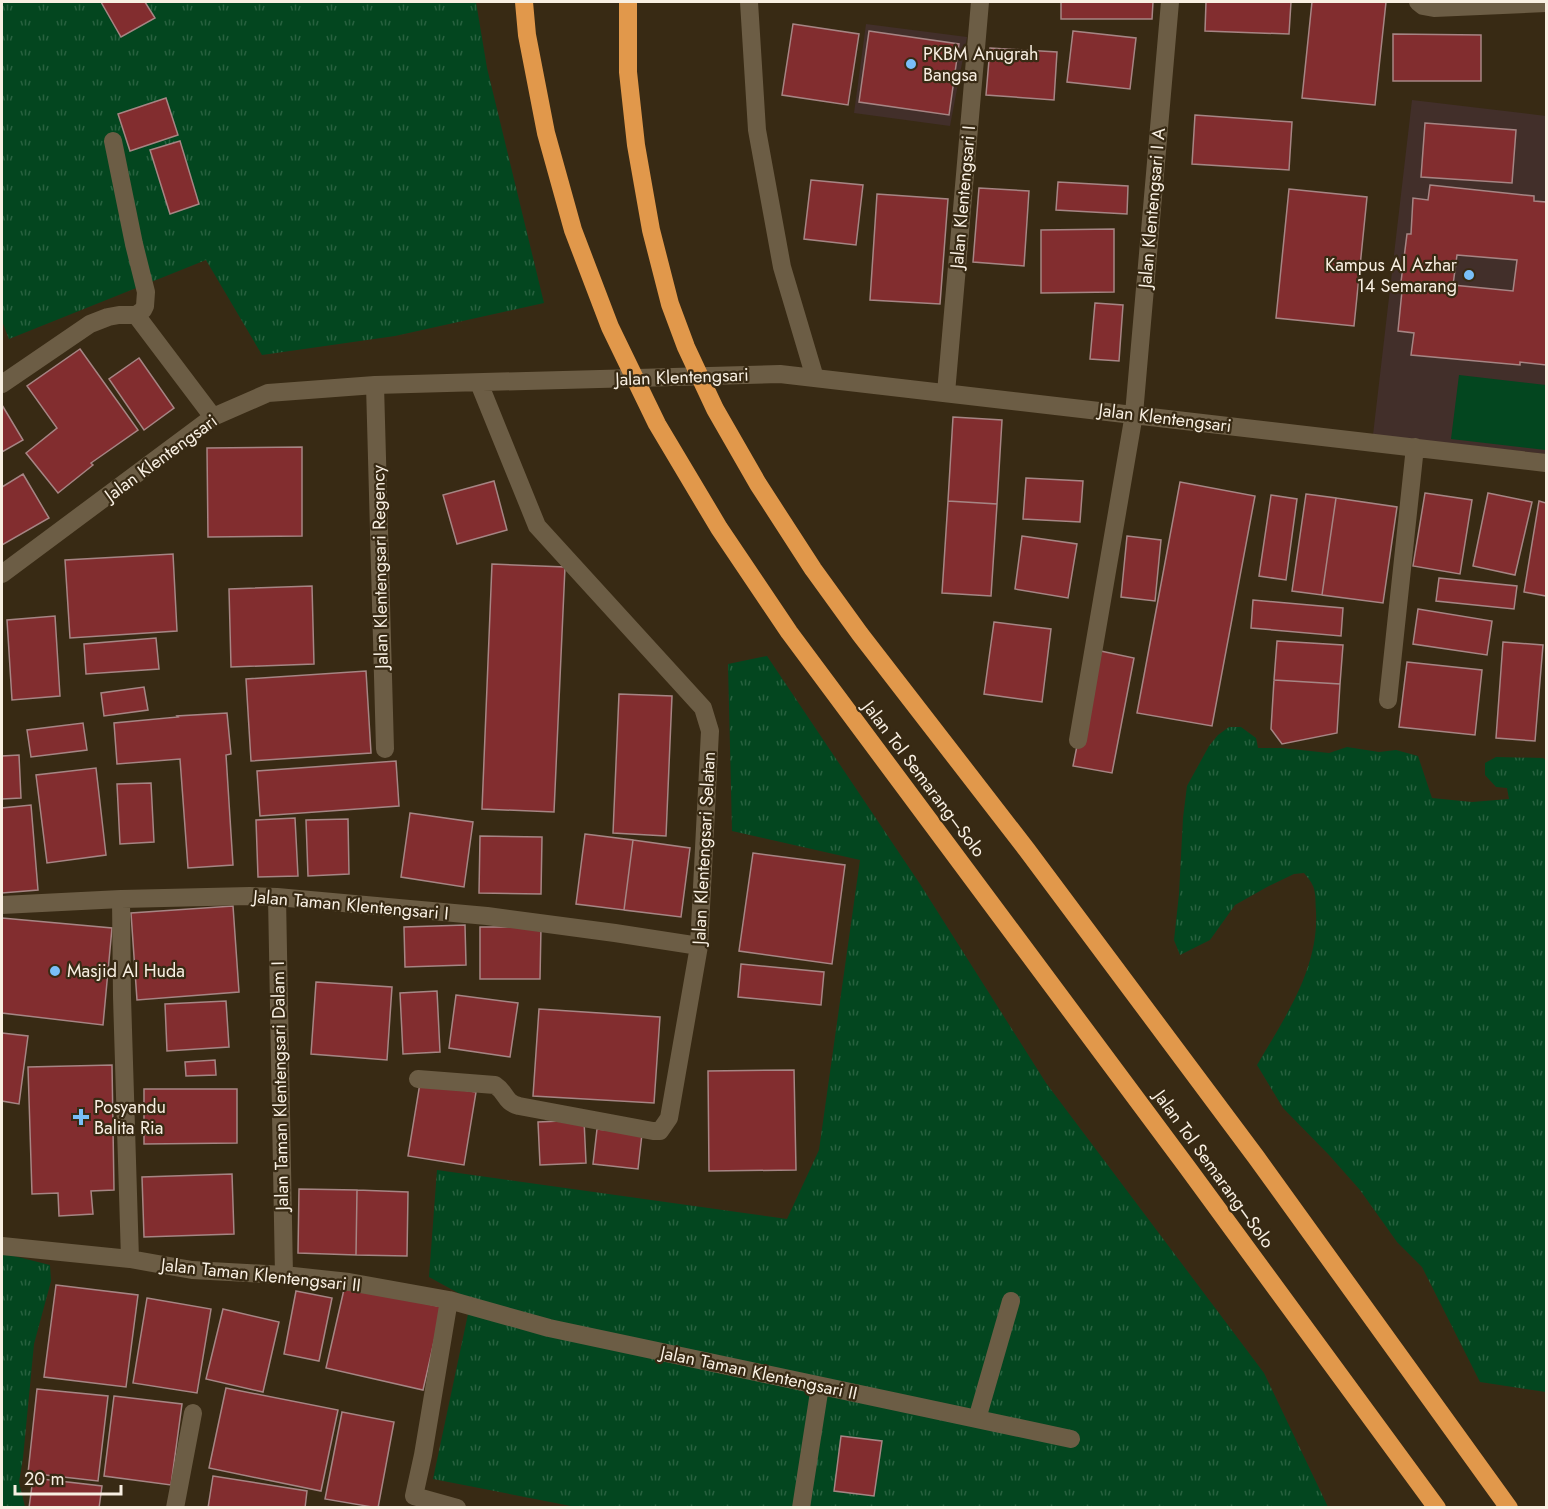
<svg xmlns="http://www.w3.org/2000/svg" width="1548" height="1509" font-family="Jost,sans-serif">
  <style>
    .education { fill: #422f2a }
    .grass { fill: url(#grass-tufts) }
    .garden { fill: #03461f }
    .building { fill: #822d2f; stroke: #a68584; stroke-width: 1.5; fill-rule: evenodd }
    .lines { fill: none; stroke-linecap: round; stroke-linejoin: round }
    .minor { stroke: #6c5d45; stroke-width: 18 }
    .motorway { stroke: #e1984b; stroke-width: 18 }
    .poi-dot { fill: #79bff8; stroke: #382a14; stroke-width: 2 }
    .labels { text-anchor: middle; stroke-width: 4.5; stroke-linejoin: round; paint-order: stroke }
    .poi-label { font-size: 18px; fill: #f8efe2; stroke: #382a14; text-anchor: start }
    .street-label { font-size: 18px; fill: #f8efe2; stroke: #382a14 }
  </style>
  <defs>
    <pattern id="grass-tufts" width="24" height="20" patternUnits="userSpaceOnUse" patternTransform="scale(1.5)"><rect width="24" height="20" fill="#03461f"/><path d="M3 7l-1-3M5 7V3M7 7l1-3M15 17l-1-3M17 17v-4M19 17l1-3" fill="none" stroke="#28613f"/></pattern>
  </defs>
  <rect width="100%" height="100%" fill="#382a14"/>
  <!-- education -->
  <path class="education" d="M 866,24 L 967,37 L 950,126 L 854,113 Z
    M 1412,100 L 1546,116 L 1546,454 L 1373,435 Z"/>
  <!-- grass -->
  <path class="grass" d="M 2,2 L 476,2 L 487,68 L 544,303 L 395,336 L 262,355 L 206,260 L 9,339 L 2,321 Z
    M 767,656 L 920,884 L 1046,1083 L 1264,1373 L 1328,1507 L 581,1508 L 433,1479 L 471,1300 L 429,1277 L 437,1170 L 787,1219 L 819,1150 L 860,860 L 732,831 L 728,664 Z
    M 1229,727 L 1241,727 L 1256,738 L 1258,748 L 1282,748 L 1329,753 L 1347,747 L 1379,752 L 1396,750 L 1418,756 L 1432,798 L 1472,802 L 1509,799 L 1507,788 L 1496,787 L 1485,775 L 1485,763 L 1496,757 L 1543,758 L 1546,760 L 1546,1392 L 1480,1382 L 1422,1267 L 1397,1242 L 1360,1190 L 1329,1155 L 1283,1108 L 1257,1065 C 1285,1017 1319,969 1316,911 C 1315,892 1317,888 1304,873 L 1294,874 L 1267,887 L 1235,905 L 1210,940 L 1180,955 L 1174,940 L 1179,894 L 1183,818 L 1187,786 L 1209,746 L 1218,735 Z
    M 2,1253 L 50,1265 L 51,1281 L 34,1344 L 23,1458 L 19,1482 L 25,1507 L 2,1508 Z"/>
  <!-- garden -->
  <path class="garden" d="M 1459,375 L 1546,385 L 1546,450 L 1451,439 Z"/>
  <!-- building -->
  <path class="building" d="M 101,2 L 145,2 L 155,18 L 121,37 Z
    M 1061,2 L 1153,2 L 1152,19 L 1061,19 Z
    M 1206,2 L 1291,2 L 1289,34 L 1205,31 Z
    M 1312,2 L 1386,2 L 1375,105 L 1302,98 Z
    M 793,24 L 859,34 L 848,105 L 782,95 Z
    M 869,31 L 959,44 L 949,115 L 859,102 Z
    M 1073,31 L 1136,38 L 1130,89 L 1067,82 Z
    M 1393,34 L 1481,35 L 1481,81 L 1393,81 Z
    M 990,48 L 1057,52 L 1054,100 L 986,95 Z
    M 166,98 L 178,135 L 130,151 L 118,114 Z
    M 1195,115 L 1292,122 L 1289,170 L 1192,164 Z
    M 1425,123 L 1516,130 L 1512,183 L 1421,177 Z
    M 180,141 L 199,204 L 170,214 L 150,150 Z
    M 811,180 L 863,185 L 856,245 L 804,239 Z
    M 1058,182 L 1128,186 L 1127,214 L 1056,210 Z
    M 1430,185 L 1534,196 L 1534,201 L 1546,202 L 1546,365 L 1520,362 L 1520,365 L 1411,355 L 1414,333 L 1398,331 L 1402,291 L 1400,290 L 1407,234 L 1411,234 L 1413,198 L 1428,200 ZM 1457,255 L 1517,260 L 1513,291 L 1453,285 Z
    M 979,188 L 1029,191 L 1024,266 L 973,262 Z
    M 1289,189 L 1367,197 L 1354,326 L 1276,318 Z
    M 877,194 L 948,199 L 940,304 L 870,300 Z
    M 1114,229 L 1114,292 L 1041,293 L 1041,230 Z
    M 1095,303 L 1123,305 L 1119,361 L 1090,359 Z
    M 80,349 L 138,430 L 91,463 L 93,465 L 58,493 L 26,453 L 57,428 L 27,386 Z
    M 139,358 L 174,408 L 144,430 L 109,379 Z
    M 2,405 L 23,440 L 2,452 Z
    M 953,417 L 1002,420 L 997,504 L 948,501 Z
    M 302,447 L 302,536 L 208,537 L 207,448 Z
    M 23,474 L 49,518 L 2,545 L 2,487 Z
    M 1026,478 L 1083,481 L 1080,522 L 1023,519 Z
    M 494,481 L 507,530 L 457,544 L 443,495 Z
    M 1180,482 L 1255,496 L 1212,726 L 1137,713 Z
    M 1425,493 L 1472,500 L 1460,574 L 1413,566 Z
    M 1488,493 L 1532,502 L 1515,575 L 1473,566 Z
    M 1306,494 L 1336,498 L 1322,595 L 1292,591 Z
    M 1271,495 L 1297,499 L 1286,580 L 1259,576 Z
    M 1336,498 L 1397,507 L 1383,603 L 1322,595 Z
    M 948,501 L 997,504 L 991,596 L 942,593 Z
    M 1539,501 L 1546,503 L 1546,596 L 1524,592 Z
    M 1022,536 L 1077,544 L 1068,598 L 1015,589 Z
    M 1127,536 L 1161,540 L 1155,601 L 1121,597 Z
    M 173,554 L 177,631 L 70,638 L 65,560 Z
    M 492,564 L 565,567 L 554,812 L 482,809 Z
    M 1439,578 L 1517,586 L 1514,609 L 1436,601 Z
    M 312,586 L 314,664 L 231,667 L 229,589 Z
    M 1253,600 L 1343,608 L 1341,636 L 1251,628 Z
    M 1418,609 L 1492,621 L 1487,655 L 1413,644 Z
    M 55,616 L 60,696 L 12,700 L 7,620 Z
    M 994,622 L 1051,629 L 1042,702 L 984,694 Z
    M 156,638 L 159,669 L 86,674 L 84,644 Z
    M 1277,641 L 1343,645 L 1340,684 L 1274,680 Z
    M 1503,642 L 1543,645 L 1535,741 L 1496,738 Z
    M 1096,650 L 1134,658 L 1112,773 L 1073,766 Z
    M 1407,662 L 1482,670 L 1475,735 L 1399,727 Z
    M 366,671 L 371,753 L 251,761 L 246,679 Z
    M 1274,680 L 1340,684 L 1337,733 L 1282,744 L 1271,729 Z
    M 144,687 L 148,710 L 104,716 L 101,693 Z
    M 619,694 L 672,696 L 666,836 L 613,833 Z
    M 227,713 L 231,754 L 226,755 L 233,865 L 188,868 L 180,759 L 117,764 L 114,723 L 178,717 L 177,716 Z
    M 83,723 L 87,750 L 31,757 L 27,730 Z
    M 19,755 L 21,798 L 2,799 L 2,756 Z
    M 396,761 L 399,806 L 260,816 L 257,771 Z
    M 96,768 L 106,855 L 47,863 L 36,775 Z
    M 151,783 L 154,842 L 120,844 L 117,784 Z
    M 31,805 L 38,890 L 2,893 L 2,808 Z
    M 410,813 L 473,822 L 464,887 L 401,877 Z
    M 295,818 L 298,876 L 258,877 L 256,820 Z
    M 348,819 L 349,874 L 308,876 L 306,820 Z
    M 585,834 L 633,840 L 624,910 L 576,904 Z
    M 480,836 L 542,837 L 541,894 L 479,893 Z
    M 633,840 L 690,848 L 681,917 L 624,910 Z
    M 753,853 L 845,865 L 832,964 L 739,951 Z
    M 233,906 L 239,992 L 137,1000 L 131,913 Z
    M 2,918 L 112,928 L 103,1025 L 2,1013 Z
    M 465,925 L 466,965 L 405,967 L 404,927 Z
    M 480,927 L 541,927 L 540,979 L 480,979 Z
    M 741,964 L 824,972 L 821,1005 L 738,997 Z
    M 316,982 L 392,987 L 387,1060 L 311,1054 Z
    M 437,991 L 440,1052 L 403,1054 L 400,993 Z
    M 456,995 L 518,1003 L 510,1057 L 449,1048 Z
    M 226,1001 L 229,1047 L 167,1051 L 165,1004 Z
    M 539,1009 L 660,1017 L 654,1103 L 533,1096 Z
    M 2,1033 L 28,1036 L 19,1104 L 2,1101 Z
    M 215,1060 L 216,1075 L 186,1076 L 185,1062 Z
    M 112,1065 L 114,1190 L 91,1191 L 93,1214 L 59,1216 L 58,1193 L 32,1194 L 28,1067 Z
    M 794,1070 L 796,1170 L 709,1171 L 708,1071 Z
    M 420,1083 L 476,1092 L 464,1165 L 408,1156 Z
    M 144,1089 L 237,1089 L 237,1143 L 144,1144 Z
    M 584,1120 L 586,1163 L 540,1165 L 538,1122 Z
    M 597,1129 L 642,1134 L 638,1169 L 593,1164 Z
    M 232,1174 L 234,1234 L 144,1237 L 142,1177 Z
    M 299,1189 L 357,1190 L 356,1255 L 298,1253 Z
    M 357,1190 L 408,1192 L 407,1256 L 356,1255 Z
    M 56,1285 L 138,1295 L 126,1387 L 44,1377 Z
    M 345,1285 L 442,1307 L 423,1390 L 326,1368 Z
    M 296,1291 L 332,1298 L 319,1361 L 284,1354 Z
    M 147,1298 L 211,1309 L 197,1393 L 133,1383 Z
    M 223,1309 L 279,1322 L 263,1392 L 206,1379 Z
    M 226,1388 L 338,1410 L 321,1491 L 209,1468 Z
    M 37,1389 L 108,1396 L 98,1481 L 28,1473 Z
    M 114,1396 L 182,1404 L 171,1485 L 104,1476 Z
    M 342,1412 L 394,1422 L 378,1508 L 325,1499 Z
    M 841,1436 L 882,1441 L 874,1496 L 834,1491 Z
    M 213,1476 L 307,1491 L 305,1508 L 208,1508 Z
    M 33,1478 L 102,1486 L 99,1508 L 29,1508 Z"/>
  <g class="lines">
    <!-- minor -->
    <path class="minor" d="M 749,2 L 757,130 L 782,267 L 815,378
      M 1418,2 L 1423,6 L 1434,8 L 1546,3
      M 113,141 L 134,244 L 146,292 L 145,306 L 143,310 L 136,315
      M 2,384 L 90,324 L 108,317 L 119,315 L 136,315 L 213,417
      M 375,385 L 385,749
      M 946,393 L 980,2
      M 2,574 L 213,417 L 268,393 L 375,385 L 780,374 L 1546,463
      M 1388,700 L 1415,447
      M 1078,740 L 1134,414 L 1170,2
      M 277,897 L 284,1275
      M 121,899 L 122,997 L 130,1259
      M 2,905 L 121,899 L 250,896 L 277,897 L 487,916 L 615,933 L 699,946
      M 418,1079 L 495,1085 C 507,1093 504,1102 519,1106 L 653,1131 L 660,1131 L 669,1118 L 699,946 L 710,731 L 703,708 L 537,526 L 479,383
      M 2,1246 L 130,1259 L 192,1270 L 284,1275 L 349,1282 L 449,1300 L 423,1455 L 414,1496 L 457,1508
      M 449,1300 L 549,1328 L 1071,1439
      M 977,1419 L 1011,1301
      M 175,1508 L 193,1413
      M 801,1508 L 820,1386"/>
    <!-- motorway -->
    <path class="motorway" d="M 524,2 L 527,35 L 546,133 L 573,230 L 610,327 L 657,424 L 719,528 L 789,632 L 1187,1167 L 1437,1508
      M 628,2 L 628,72 L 636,145 L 651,230 L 670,304 L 686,347 L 715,409 L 758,484 L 813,569 L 860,634 L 1027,850 L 1256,1157 L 1509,1508"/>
  </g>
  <!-- markers -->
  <g class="poi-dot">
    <circle cx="911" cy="64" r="6"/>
    <circle cx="1469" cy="275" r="6"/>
    <circle cx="55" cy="971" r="6"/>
    <path d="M78 1108h6v6h6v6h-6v6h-6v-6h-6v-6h6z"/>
  </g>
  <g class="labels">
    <!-- poi labels -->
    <g class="poi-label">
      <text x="923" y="60">PKBM Anugrah<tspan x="923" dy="21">Bangsa</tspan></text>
      <text x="1457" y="271" text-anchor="end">Kampus Al Azhar<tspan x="1457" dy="21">14 Semarang</tspan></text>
      <text x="67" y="977">Masjid Al Huda</text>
      <text x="94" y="1113">Posyandu<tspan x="94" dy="21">Balita Ria</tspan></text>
    </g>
    <!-- street labels -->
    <g class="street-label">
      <text transform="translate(963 197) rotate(-85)" y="6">Jalan Klentengsari I</text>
      <text transform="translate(1152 208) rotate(-85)" y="6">Jalan Klentengsari I A</text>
      <text transform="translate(682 377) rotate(-2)" y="6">Jalan Klentengsari</text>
      <text transform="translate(1165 418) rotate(7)" y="6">Jalan Klentengsari</text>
      <text transform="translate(161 458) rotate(-36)" y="6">Jalan Klentengsari</text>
      <text transform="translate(380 567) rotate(-91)" y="6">Jalan Klentengsari Regency</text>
      <text transform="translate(924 779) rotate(53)" y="6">Jalan Tol Semarang–Solo</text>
      <text transform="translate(704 848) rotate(-87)" y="6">Jalan Klentengsari Selatan</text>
      <text transform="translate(351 905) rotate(5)" y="6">Jalan Taman Klentengsari I</text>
      <text transform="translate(280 1086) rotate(-91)" y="6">Jalan Taman Klentengsari Dalam I</text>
      <text transform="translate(1214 1169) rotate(54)" y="6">Jalan Tol Semarang–Solo</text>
      <text transform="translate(261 1275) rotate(6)" y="6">Jalan Taman Klentengsari II</text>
      <text transform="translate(759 1373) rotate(12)" y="6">Jalan Taman Klentengsari II</text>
    </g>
  </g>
  <!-- border -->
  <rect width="1548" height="1509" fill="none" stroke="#f8efe2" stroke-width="6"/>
  <!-- scale -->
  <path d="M15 1485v9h106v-9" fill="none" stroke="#f8efe2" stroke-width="3"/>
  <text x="24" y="1485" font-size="18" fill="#f8efe2" stroke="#382a14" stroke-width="4.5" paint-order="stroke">20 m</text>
</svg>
